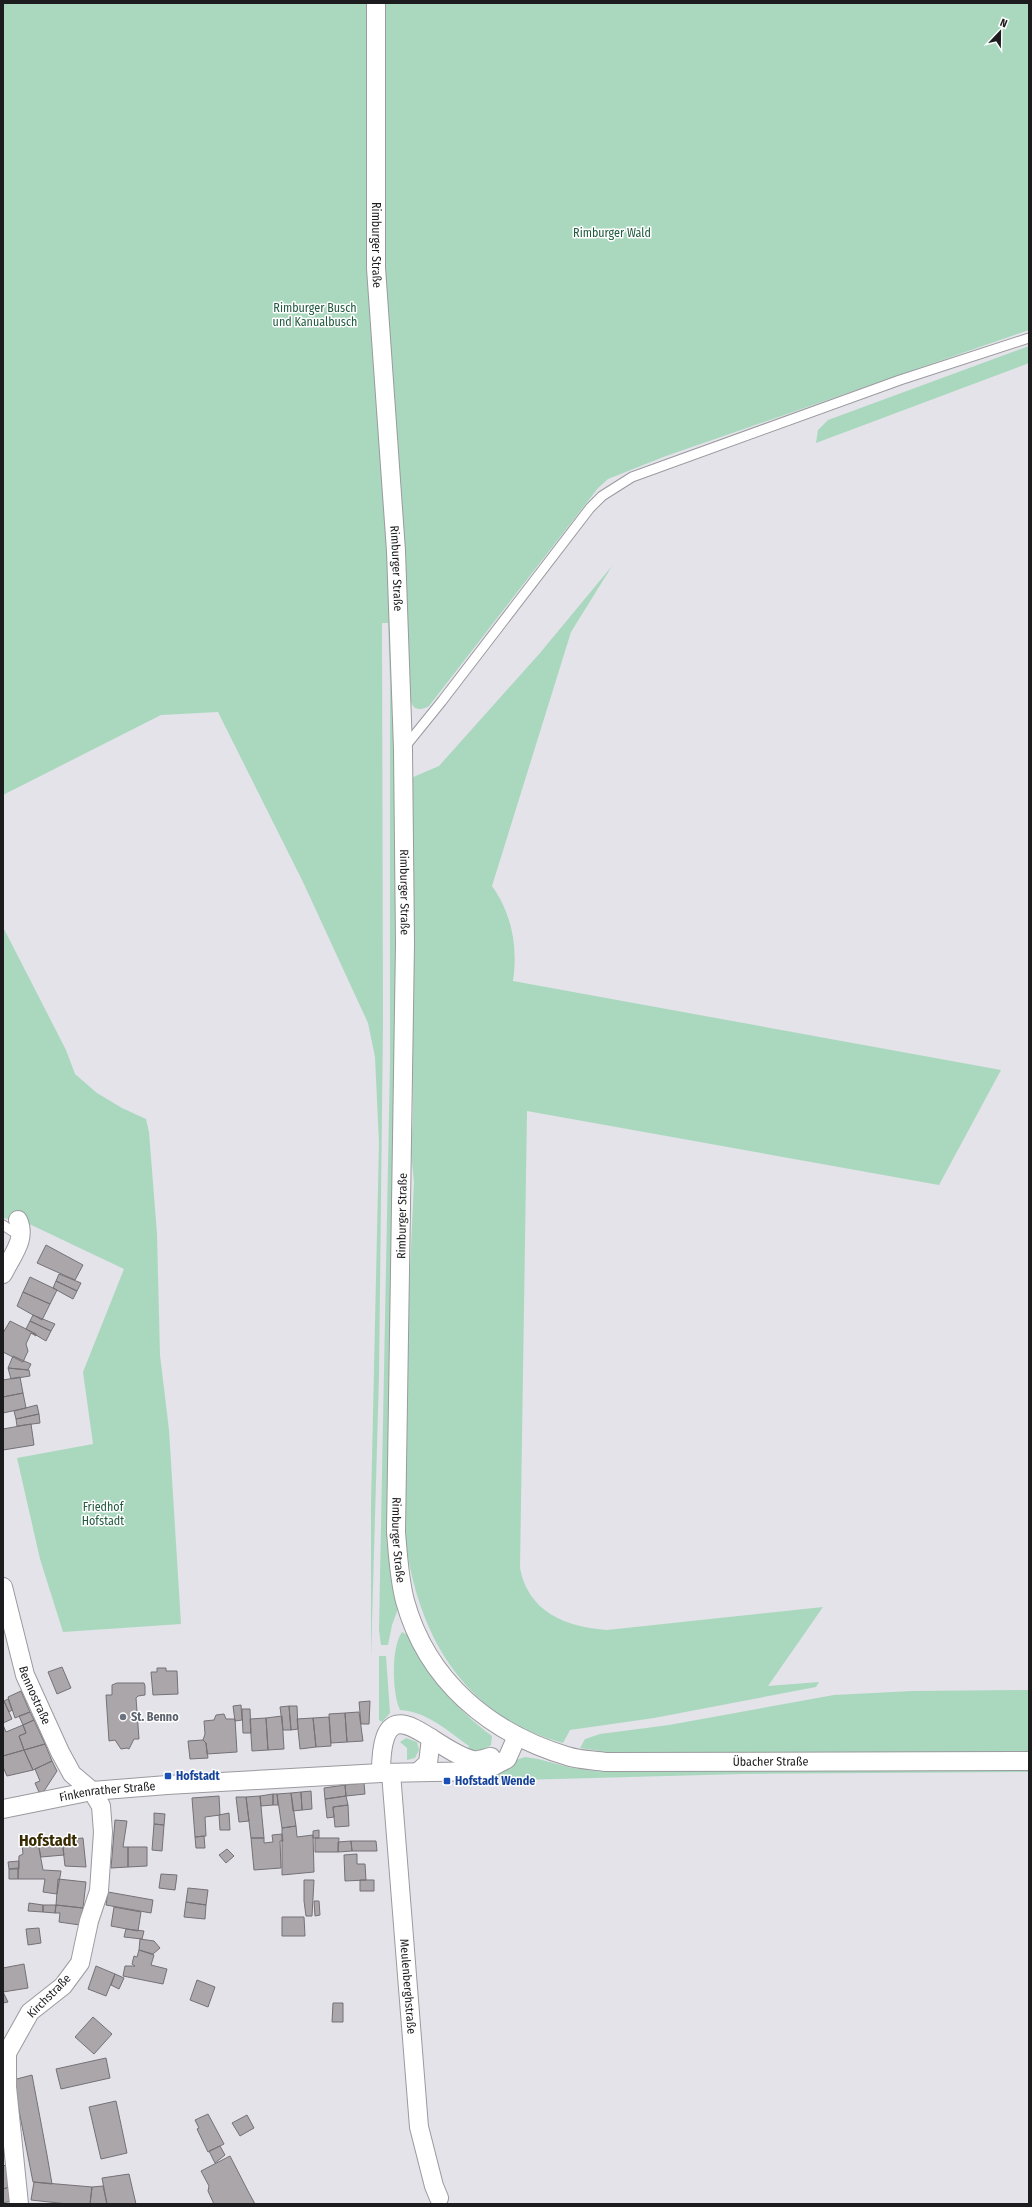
<svg xmlns="http://www.w3.org/2000/svg" width="1032" height="2207" font-family="'Fira Sans Condensed',sans-serif">
  <style>
    .green { fill: #aad8be }
    .building { fill: #aaa6aa; stroke: #757176 }
    .lines { fill: none; stroke-linecap: round; stroke-linejoin: round }
    .lane-casing { stroke: #9a9a9f; stroke-width: 11 }
    .street-casing { stroke: #9a9a9f; stroke-width: 20 }
    .lane { stroke: #fff; stroke-width: 9 }
    .street { stroke: #fff; stroke-width: 18 }
    .worship-dot { fill: #6b7280; stroke: #fff; stroke-width: 1.5 }
    .transit-dot { fill: #1a4fb4; stroke: #fff; stroke-width: 1.5 }
    .labels { text-anchor: middle; stroke-width: 3; stroke-linejoin: round; paint-order: stroke }
    .park-label { font-size: 12px; fill: #225b40; stroke: #fff }
    .street-label { font-size: 12px; fill: #1c1c1e; stroke: #fff }
    .worship-label { font-size: 12px; font-weight: bold; fill: #5b616d; stroke: #fff; text-anchor: start }
    .transit-label { font-size: 12px; font-weight: bold; fill: #164399; stroke: #fff; text-anchor: start }
    .district-label { font-size: 16px; font-weight: bold; fill: #392b01; stroke: #fff }
  </style>
  <rect width="100%" height="100%" fill="#e3e3e9"/>
  <!-- green -->
  <path class="green" d="M 3,3 L 1029,3 L 1029,330 L 666,456 L 608,479 L 598,488 L 429,706 C 402,721 411,677 410,665 C 410,655 399,641 394,632 L 396,1041 L 388,1547 L 392,1586 L 398,1609 L 392,1625 L 388,1645 L 381,1645 L 379,1630 L 390,1062 L 390,682 L 388,623 L 382,623 L 383,1021 L 379,1376 L 371,1658 L 371,1504 L 379,1143 L 375,1057 L 368,1023 L 303,882 L 218,712 L 161,715 L 3,795 Z
    M 1029,346 L 1029,363 L 816,443 L 818,430 L 828,420 Z
    M 612,566 L 571,632 L 492,886 C 512,914 518,947 513,981 L 1001,1070 L 939,1185 L 527,1111 L 520,1568 C 528,1612 566,1627 607,1630 L 823,1607 L 768,1686 L 819,1682 L 816,1687 L 654,1718 L 570,1730 L 563,1743 C 460,1715 415,1630 404,1529 L 409,1291 L 414,1182 L 411,1152 L 413,1113 L 411,778 L 439,766 L 540,653 Z
    M 3,927 L 66,1050 L 75,1074 L 97,1093 L 122,1108 L 146,1119 L 149,1132 L 157,1234 L 160,1355 L 169,1430 L 181,1624 L 63,1632 L 40,1559 L 17,1458 L 93,1444 L 83,1372 L 124,1269 L 25,1222 L 3,1218 Z
    M 402,1632 L 409,1636 C 431,1677 454,1708 492,1736 L 491,1745 L 484,1750 L 467,1750 L 469,1746 C 448,1731 426,1711 400,1710 C 392,1693 391,1647 402,1632 Z
    M 379,1656 L 386,1656 L 390,1713 L 382,1722 L 379,1720 Z
    M 1029,1690 L 1029,1752 L 619,1754 L 580,1748 L 585,1739 L 600,1734 L 669,1725 L 834,1695 L 912,1691 Z
    M 406,1738 L 417,1742 L 419,1750 L 415,1758 L 407,1760 L 407,1748 L 400,1742 Z
    M 525,1757 L 538,1759 L 572,1768 L 603,1772 L 1029,1766 L 1029,1772 L 742,1774 L 482,1781 L 482,1780 L 513,1761 Z"/>
  <!-- building -->
  <path class="building" d="M 46,1245 L 83,1265 L 75,1280 L 37,1263 Z
    M 59,1274 L 81,1283 L 77,1291 L 56,1281 Z
    M 30,1277 L 57,1290 L 50,1304 L 23,1292 Z
    M 56,1281 L 77,1291 L 73,1299 L 53,1288 Z
    M 23,1292 L 50,1304 L 42,1320 L 17,1306 Z
    M 33,1315 L 55,1324 L 51,1331 L 30,1321 Z
    M 10,1321 L 36,1334 L 36,1336 L 31,1333 L 26,1344 L 28,1351 L 23,1362 L 3,1352 L 3,1333 Z
    M 30,1321 L 51,1331 L 46,1341 L 26,1329 Z
    M 13,1356 L 31,1364 L 28,1370 L 8,1368 Z
    M 8,1368 L 29,1370 L 30,1376 L 11,1379 Z
    M 20,1377 L 23,1393 L 3,1397 L 3,1380 Z
    M 23,1393 L 26,1408 L 3,1413 L 3,1397 Z
    M 37,1405 L 39,1414 L 16,1419 L 14,1411 Z
    M 39,1414 L 40,1423 L 17,1426 L 16,1419 Z
    M 31,1424 L 34,1445 L 3,1450 L 3,1429 Z
    M 62,1667 L 71,1688 L 57,1694 L 48,1672 Z
    M 157,1668 L 166,1668 L 166,1671 L 177,1671 L 178,1694 L 153,1695 L 151,1672 L 157,1672 Z
    M 117,1683 L 144,1683 L 145,1686 L 145,1695 L 138,1696 L 136,1698 L 139,1739 L 134,1739 L 129,1749 L 127,1748 L 121,1749 L 115,1740 L 109,1741 L 106,1695 L 112,1695 L 112,1685 Z
    M 21,1691 L 30,1712 L 15,1718 L 8,1697 Z
    M 8,1699 L 12,1710 L 9,1712 L 4,1701 Z
    M 4,1701 L 12,1719 L 3,1723 L 3,1702 Z
    M 370,1701 L 369,1724 L 361,1724 L 359,1702 Z
    M 241,1705 L 242,1720 L 235,1721 L 233,1706 Z
    M 289,1706 L 297,1706 L 298,1729 L 291,1730 Z
    M 289,1706 L 291,1730 L 283,1730 L 280,1707 Z
    M 242,1709 L 250,1709 L 251,1733 L 243,1733 Z
    M 30,1712 L 34,1720 L 23,1725 L 19,1716 Z
    M 359,1712 L 363,1741 L 347,1742 L 345,1713 Z
    M 345,1713 L 347,1742 L 331,1743 L 329,1714 Z
    M 224,1714 L 226,1719 L 235,1719 L 237,1752 L 207,1754 L 206,1743 L 203,1740 L 205,1734 L 204,1721 L 214,1720 L 216,1715 Z
    M 282,1716 L 284,1749 L 268,1750 L 266,1718 Z
    M 329,1717 L 331,1746 L 316,1747 L 313,1718 Z
    M 266,1718 L 268,1750 L 252,1751 L 250,1719 Z
    M 313,1718 L 316,1747 L 300,1749 L 297,1719 Z
    M 34,1720 L 45,1744 L 24,1750 L 19,1736 L 26,1733 L 23,1725 Z
    M 3,1725 L 6,1732 L 23,1725 L 26,1733 L 19,1736 L 24,1750 L 3,1756 Z
    M 203,1740 L 206,1743 L 208,1758 L 190,1759 L 188,1741 Z
    M 45,1744 L 52,1761 L 33,1770 L 24,1750 Z
    M 24,1750 L 33,1770 L 7,1776 L 3,1767 L 3,1756 Z
    M 52,1761 L 57,1771 L 44,1791 L 39,1792 L 35,1783 L 40,1781 L 35,1769 Z
    M 364,1783 L 365,1794 L 346,1796 L 345,1785 Z
    M 345,1785 L 346,1796 L 325,1799 L 324,1788 Z
    M 311,1791 L 312,1809 L 302,1810 L 301,1792 Z
    M 301,1792 L 302,1810 L 293,1811 L 291,1793 Z
    M 291,1793 L 296,1826 L 282,1828 L 277,1794 Z
    M 273,1794 L 273,1805 L 261,1806 L 260,1796 Z
    M 273,1794 L 277,1794 L 278,1805 L 273,1805 Z
    M 219,1796 L 220,1815 L 205,1817 L 206,1836 L 195,1837 L 192,1798 Z
    M 260,1796 L 264,1838 L 251,1838 L 246,1797 Z
    M 346,1796 L 348,1805 L 333,1807 L 334,1817 L 327,1818 L 325,1799 Z
    M 236,1797 L 246,1797 L 249,1821 L 239,1822 Z
    M 348,1805 L 349,1826 L 335,1827 L 333,1807 Z
    M 154,1813 L 165,1814 L 164,1825 L 154,1824 Z
    M 229,1813 L 230,1830 L 220,1830 L 219,1815 Z
    M 115,1820 L 127,1821 L 123,1847 L 128,1847 L 128,1867 L 111,1868 Z
    M 154,1824 L 164,1825 L 162,1851 L 152,1850 Z
    M 296,1826 L 297,1837 L 313,1835 L 314,1872 L 282,1875 L 282,1828 Z
    M 319,1830 L 319,1838 L 313,1838 L 313,1831 Z
    M 282,1834 L 283,1841 L 280,1841 L 281,1868 L 254,1870 L 251,1838 L 264,1838 L 264,1843 L 273,1842 L 272,1835 Z
    M 204,1836 L 205,1848 L 196,1848 L 195,1837 Z
    M 83,1838 L 86,1867 L 65,1866 L 62,1840 Z
    M 315,1838 L 339,1838 L 338,1852 L 315,1852 Z
    M 62,1840 L 64,1855 L 41,1857 L 38,1843 Z
    M 351,1841 L 352,1851 L 338,1852 L 338,1842 Z
    M 351,1841 L 376,1841 L 377,1851 L 352,1851 Z
    M 38,1843 L 43,1870 L 61,1871 L 57,1894 L 43,1892 L 45,1879 L 18,1879 L 19,1856 L 23,1854 L 22,1844 Z
    M 128,1847 L 147,1847 L 147,1866 L 128,1867 Z
    M 227,1849 L 234,1856 L 226,1863 L 219,1855 Z
    M 357,1854 L 357,1864 L 365,1864 L 366,1880 L 345,1881 L 344,1855 Z
    M 19,1861 L 19,1869 L 9,1869 L 8,1862 Z
    M 18,1868 L 18,1879 L 9,1879 L 9,1869 Z
    M 161,1874 L 177,1875 L 175,1890 L 159,1888 Z
    M 58,1879 L 86,1882 L 83,1908 L 56,1905 Z
    M 304,1880 L 314,1880 L 312,1916 L 306,1916 L 304,1901 Z
    M 360,1880 L 374,1880 L 374,1891 L 360,1891 Z
    M 188,1888 L 208,1890 L 206,1905 L 186,1902 Z
    M 108,1892 L 153,1900 L 151,1913 L 106,1905 Z
    M 314,1901 L 319,1901 L 320,1915 L 315,1916 Z
    M 186,1902 L 206,1905 L 205,1919 L 184,1917 Z
    M 29,1903 L 43,1905 L 43,1912 L 28,1911 Z
    M 43,1905 L 56,1905 L 55,1913 L 43,1912 Z
    M 56,1905 L 83,1908 L 80,1925 L 59,1922 L 60,1913 L 55,1913 Z
    M 114,1907 L 141,1912 L 138,1931 L 111,1926 Z
    M 282,1917 L 304,1917 L 305,1936 L 282,1936 Z
    M 39,1928 L 41,1943 L 28,1945 L 26,1929 Z
    M 126,1929 L 144,1931 L 142,1939 L 124,1937 Z
    M 140,1939 L 154,1941 L 160,1948 L 153,1954 L 139,1950 Z
    M 139,1950 L 154,1955 L 151,1965 L 167,1969 L 163,1984 L 123,1976 L 125,1966 L 135,1966 L 132,1964 L 134,1956 L 137,1957 Z
    M 24,1964 L 28,1988 L 3,1992 L 8,2002 L 3,2003 L 3,1968 Z
    M 96,1966 L 115,1974 L 106,1996 L 88,1989 Z
    M 115,1974 L 124,1978 L 119,1989 L 111,1985 Z
    M 197,1980 L 215,1987 L 208,2007 L 190,2000 Z
    M 333,2003 L 343,2003 L 343,2022 L 332,2022 Z
    M 93,2017 L 112,2034 L 94,2054 L 75,2037 Z
    M 106,2058 L 110,2078 L 61,2089 L 56,2069 Z
    M 32,2075 L 47,2155 L 52,2184 L 33,2182 L 13,2080 Z
    M 116,2101 L 127,2153 L 101,2159 L 89,2107 Z
    M 208,2114 L 224,2144 L 208,2152 L 197,2129 L 199,2128 L 195,2120 Z
    M 247,2115 L 254,2128 L 240,2136 L 232,2123 Z
    M 220,2146 L 225,2155 L 215,2163 L 209,2151 Z
    M 230,2156 L 249,2193 L 255,2204 L 214,2204 L 208,2191 L 209,2186 L 201,2171 Z
    M 9,2164 L 12,2186 L 3,2189 L 3,2166 Z
    M 129,2174 L 136,2204 L 107,2204 L 102,2178 Z
    M 34,2182 L 92,2187 L 90,2204 L 68,2204 L 31,2200 Z
    M 12,2186 L 12,2201 L 3,2203 L 3,2189 Z
    M 103,2186 L 107,2204 L 90,2204 L 92,2187 Z"/>
  <g class="lines">
    <defs>
      <path id="lane" d="M 404,748 L 442,701 L 590,508 L 602,496 L 632,477 L 900,380 L 1029,338
        M 3,1225 L 21,1237"/>
      <g id="street">
        <path id="s1" d="M 376,3 L 376,268 L 396,551 L 403,749 L 405,943 L 396,1532 C 398,1555 399,1578 405,1601 C 427,1681 490,1733 567,1756 C 579,1760 593,1760 606,1762 L 1029,1761"/>
        <path d="M 3,1274 C 12,1255 27,1239 18,1220"/>
        <path id="s2" d="M 3,1587 L 25,1675 L 60,1752 L 72,1774 L 92,1791 L 101,1806 L 103,1832 L 99,1891 L 89,1921 L 80,1963 L 63,1986 L 30,2012 L 7,2053 L 7,2087 L 19,2204"/>
        <path d="M 418,1772 L 428,1763 L 431,1738"/>
        <path d="M 381,1773 C 381,1677 432,1751 473,1760 C 478,1761 485,1758 491,1757"/>
        <path id="s3" d="M 391,1773 L 419,2127 L 434,2186 L 439,2198"/>
        <path id="s4" d="M 3,1809 L 92,1791 L 167,1785 L 381,1773 L 484,1771 L 507,1759 L 517,1736"/>
      </g>
    </defs>
    <!-- lane casing -->
    <use href="#lane" class="lane-casing"/>
    <!-- street casing -->
    <use href="#street" class="street-casing"/>
    <!-- lane -->
    <use href="#lane" class="lane"/>
    <!-- street -->
    <use href="#street" class="street"/>
  </g>
  <!-- markers -->
  <circle class="worship-dot" cx="123" cy="1717" r="4"/>
  <g class="transit-dot">
    <rect x="164" y="1772" width="8" height="8" rx="2"/>
    <rect x="443" y="1777" width="8" height="8" rx="2"/>
  </g>
  <g class="labels">
    <!-- park labels -->
    <g class="park-label">
      <text x="612" y="237">Rimburger Wald</text>
      <text x="315" y="312">Rimburger Busch<tspan x="315" dy="14">und Kanualbusch</tspan></text>
      <text x="103" y="1511">Friedhof<tspan x="103" dy="14">Hofstadt</tspan></text>
    </g>
    <!-- street labels -->
    <g class="street-label">
      <text dy="4" stroke="none"><textPath href="#s1" startOffset="242">Rimburger Straße</textPath></text>
      <text dy="4" stroke="none"><textPath href="#s1" startOffset="566">Rimburger Straße</textPath></text>
      <text dy="4" stroke="none"><textPath href="#s1" startOffset="890">Rimburger Straße</textPath></text>
      <text transform="translate(402 1216) rotate(-89)" y="4">Rimburger Straße</text>
      <text dy="4" stroke="none"><textPath href="#s1" startOffset="1538">Rimburger Straße</textPath></text>
      <text dy="4" stroke="none"><textPath href="#s2" startOffset="113">Bennostraße</textPath></text>
      <text dy="4" stroke="none"><textPath href="#s1" startOffset="2038">Übacher Straße</textPath></text>
      <text dy="4" stroke="none"><textPath href="#s4" startOffset="106">Finkenrather Straße</textPath></text>
      <text dy="4" stroke="none"><textPath href="#s3" startOffset="214">Meulenberghstraße</textPath></text>
      <text transform="translate(49 1996) rotate(-45)" y="4">Kirchstraße</text>
    </g>
    <!-- worship labels -->
    <g class="worship-label">
      <text x="131" y="1721">St. Benno</text>
    </g>
    <!-- transit labels -->
    <g class="transit-label">
      <text x="176" y="1780">Hofstadt</text>
      <text x="455" y="1785">Hofstadt Wende</text>
    </g>
    <!-- district labels -->
    <g class="district-label">
      <text x="48" y="1846">Hofstadt</text>
    </g>
  </g>
  <!-- border -->
  <rect width="1032" height="2207" fill="none" stroke="#1c1c1e" stroke-width="8"/>
  <!-- north arrow -->
  <g transform="translate(1000 32) rotate(22)" stroke="#ffffff" stroke-width="3" paint-order="stroke">
  <path d="M0-3L7 15L0 10L-7 15Z" fill="#1c1c1e"/>
  <text y="-6" font-size="11" font-weight="bold" text-anchor="middle" fill="#1c1c1e">N</text>
  </g>
</svg>
